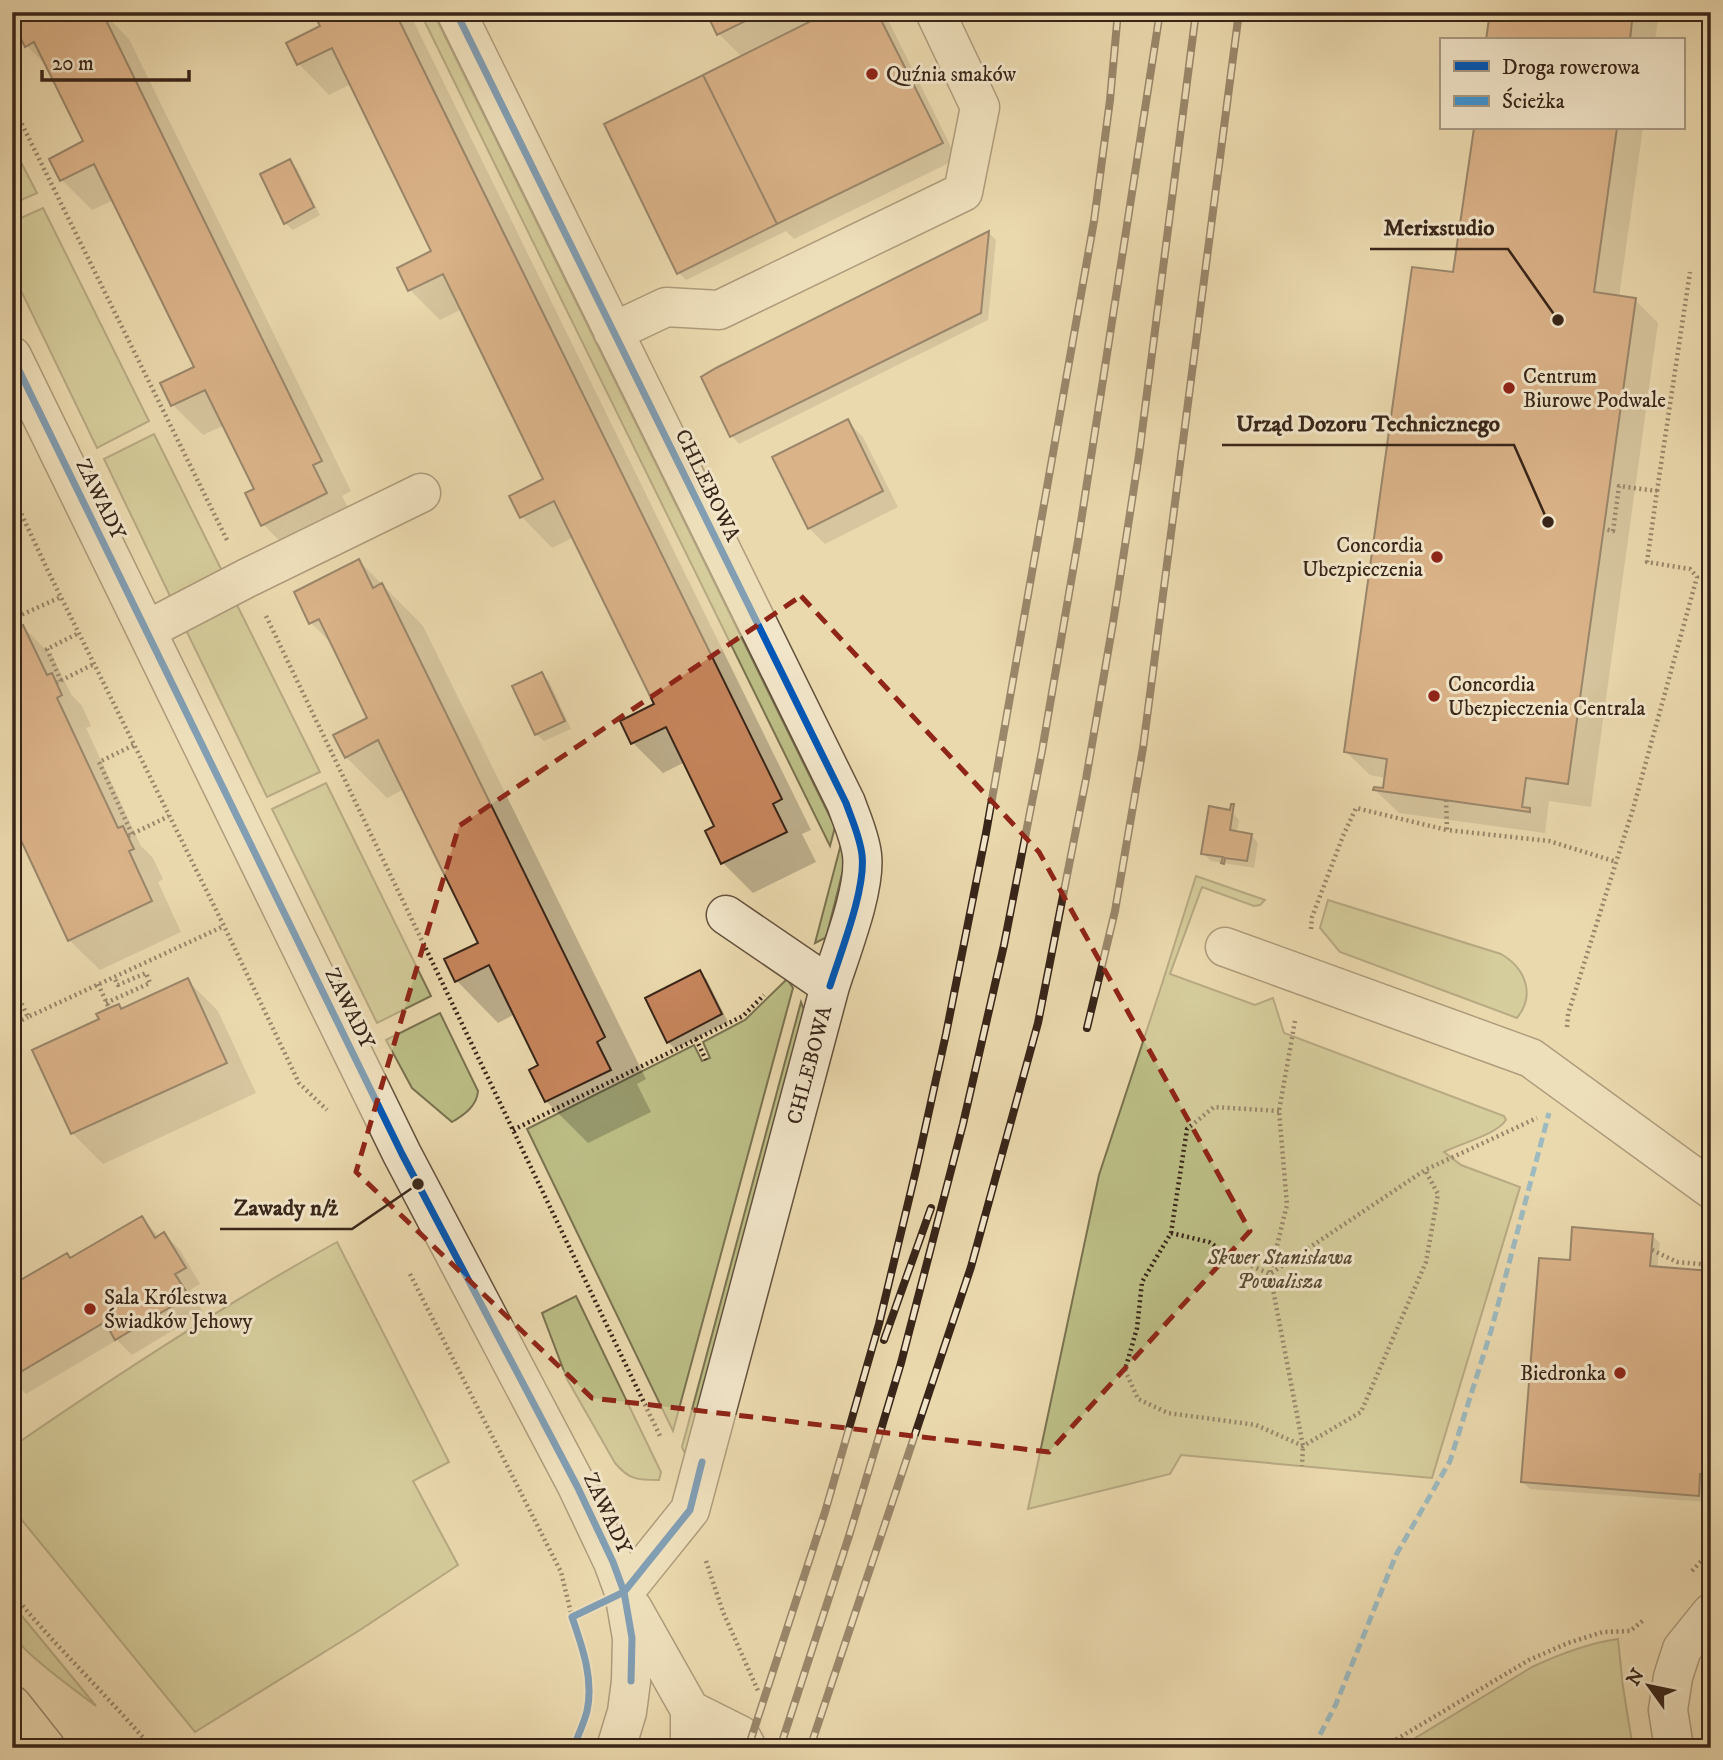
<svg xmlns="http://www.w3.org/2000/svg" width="1723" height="1760" font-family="'IM FELL DW Pica',serif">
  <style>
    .green { fill: #bcbe86; stroke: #7a7250; stroke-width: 2 }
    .shadow { fill: #0003 }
    .building { fill: #c7855c; stroke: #382519; stroke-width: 2 }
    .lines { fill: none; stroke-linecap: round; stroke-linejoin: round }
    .minor-casing { stroke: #65523e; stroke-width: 41 }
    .major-casing { stroke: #382519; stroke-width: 41 }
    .path { stroke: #382519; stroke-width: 4.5; stroke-dasharray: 2 3.5; stroke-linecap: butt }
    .minor { stroke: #f2e6ca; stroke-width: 38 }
    .major { stroke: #ebd9ae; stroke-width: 38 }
    .rail-casing { stroke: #382519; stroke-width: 8 }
    .rail { stroke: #f2e6ca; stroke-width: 5; stroke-dasharray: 16; stroke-linecap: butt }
    .quiet { stroke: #3e95d4; stroke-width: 5; stroke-dasharray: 10 5; stroke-linecap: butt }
    .cycleway-casing { stroke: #f2e6ca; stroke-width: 11 }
    .cycleway { stroke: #0057b8; stroke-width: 7 }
    .marked { fill: none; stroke: #8f2418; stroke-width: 5; stroke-dasharray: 14 9; stroke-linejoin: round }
    .poi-dot { fill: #8f2418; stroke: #f2e6ca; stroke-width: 2.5 }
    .labels { text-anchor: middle; stroke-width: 6; stroke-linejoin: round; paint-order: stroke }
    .poi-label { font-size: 21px; fill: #382519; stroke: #f2e6ca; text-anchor: start }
    .street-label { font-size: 21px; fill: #382519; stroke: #f2e6ca }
    .park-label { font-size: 21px; font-style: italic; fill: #594b34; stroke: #f2e6ca }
    .leader { fill: none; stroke: #382519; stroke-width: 2.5 }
    .callout-dot { fill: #382519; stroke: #f2e6ca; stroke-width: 2.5 }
    .callout-label { font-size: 23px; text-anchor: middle; font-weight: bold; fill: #382519; stroke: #f2e6ca; stroke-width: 6; stroke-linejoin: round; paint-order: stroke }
  </style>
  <rect width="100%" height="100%" fill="#ebd9ae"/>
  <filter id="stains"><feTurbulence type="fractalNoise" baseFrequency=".00286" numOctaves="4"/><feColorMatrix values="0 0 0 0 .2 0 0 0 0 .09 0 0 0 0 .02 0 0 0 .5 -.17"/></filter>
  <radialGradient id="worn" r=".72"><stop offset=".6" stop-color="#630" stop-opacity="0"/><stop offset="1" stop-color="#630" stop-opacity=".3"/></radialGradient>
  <!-- green -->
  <path class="green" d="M 420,12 L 433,12 L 835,827 L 830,846 Z
    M 12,145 L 37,193 L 12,204 Z
    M 43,208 L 149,421 L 97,448 L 12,272 L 12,222 Z
    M 154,434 L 226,579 L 175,598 L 170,596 L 104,459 Z
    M 233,597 L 320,772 L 267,797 L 185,628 Z
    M 326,783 L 431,996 L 377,1023 L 272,809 Z
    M 841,844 L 844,861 L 843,870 L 827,934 L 825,938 L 815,943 Z
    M 1196,876 L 1265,900 L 1260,905 L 1254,906 L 1202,887 L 1170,974 L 1255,1005 L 1273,998 L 1284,1033 L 1504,1116 L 1506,1120 C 1496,1135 1461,1143 1444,1152 L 1461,1165 L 1520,1187 L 1432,1478 L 1181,1455 L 1170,1474 L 1028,1509 L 1099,1175 L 1162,984 Z
    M 1328,900 L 1501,954 C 1525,968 1536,994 1517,1018 L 1340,952 L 1320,928 Z
    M 787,979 L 793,988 L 673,1431 L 527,1129 L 694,1045 L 702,1061 L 710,1058 L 703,1042 L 745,1020 Z
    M 801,1002 L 804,1010 L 687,1458 L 682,1447 Z
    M 440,1013 L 478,1091 C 477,1106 464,1115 452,1122 L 412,1088 L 386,1040 Z
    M 337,1242 L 449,1462 L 413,1481 L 458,1565 L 360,1630 L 195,1732 L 12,1508 L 12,1447 C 118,1374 225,1304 337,1242 Z
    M 576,1296 L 661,1472 L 659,1480 C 638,1480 629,1480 615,1463 L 567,1379 L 542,1313 Z
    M 12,1604 L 96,1706 C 79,1693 18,1650 12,1632 C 10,1624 12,1612 12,1604 Z
    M 1618,1639 L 1623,1687 L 1633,1748 L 1399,1748 L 1532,1667 C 1560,1654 1588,1643 1618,1639 Z"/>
  <!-- shadow -->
  <path class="shadow" d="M 18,12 L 103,12 L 129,39 L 351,491 L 342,496 L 356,523 L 293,555 L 263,524 L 257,490 L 225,425 L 203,435 L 173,405 L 196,367 L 114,200 L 92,210 L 62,180 L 85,142 L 48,67 L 27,46 Z
    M 315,12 L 409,12 L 811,830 L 802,834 L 816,862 L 753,893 L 723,863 L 717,827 L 685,762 L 663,773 L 633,743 L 657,705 L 574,537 L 552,548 L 522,517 L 511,496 L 546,479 L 462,309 L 440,320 L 410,290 L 433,252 L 351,84 L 329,95 L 299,64 L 322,27 Z
    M 708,12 L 884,12 L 957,159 L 794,239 L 786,231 L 686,280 L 679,273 L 742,57 L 719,34 Z
    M 1492,12 L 1659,12 L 1655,40 L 1488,40 Z
    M 1475,128 L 1643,128 L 1619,297 L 1635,300 L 1658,323 L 1591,807 L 1549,801 L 1545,833 L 1399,813 L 1375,790 L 1384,790 L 1386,778 L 1370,775 L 1346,752 L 1455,274 Z
    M 289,161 L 297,169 L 320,215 L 293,230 L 285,223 Z
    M 989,233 L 996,240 L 988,320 L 739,444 L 732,436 Z
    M 848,422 L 863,437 L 898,507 L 825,544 L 809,528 Z
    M 359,561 L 423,626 L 646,1079 L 637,1084 L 651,1112 L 588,1143 L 546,1101 L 540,1066 L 515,1014 L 498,1023 L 457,981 L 480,944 L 404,789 L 387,798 L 346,757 L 369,719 L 333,645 L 311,623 L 296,592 Z
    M 23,627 L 53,657 L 71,694 L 82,706 L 91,726 L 86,728 L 141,846 L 153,858 L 163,879 L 158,882 L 181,932 L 100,970 L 69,940 Z
    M 541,674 L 549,681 L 571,729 L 544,741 L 536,734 Z
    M 1232,812 L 1239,820 L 1237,833 L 1251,835 L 1258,843 L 1254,868 L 1211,861 L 1203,853 Z
    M 700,972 L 707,980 L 728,1022 L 675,1049 L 668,1042 Z
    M 187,980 L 218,1011 L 256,1093 L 103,1164 L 72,1133 L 101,1020 L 118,1006 L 122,1010 Z
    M 142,1218 L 159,1237 L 164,1234 L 180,1250 L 200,1284 L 190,1290 L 203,1312 L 132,1355 L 117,1340 L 26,1394 L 12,1380 L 12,1287 L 71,1260 Z
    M 1652,1235 L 1660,1243 L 1657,1269 L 1711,1273 L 1711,1481 L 1707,1481 L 1706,1502 L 1530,1489 L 1522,1481 L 1572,1262 Z"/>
  <!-- building -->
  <path class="building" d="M 14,12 L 102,12 L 322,461 L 313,465 L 327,493 L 261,526 L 245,493 L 254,489 L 205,390 L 171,406 L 160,383 L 194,367 L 94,164 L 60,181 L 49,159 L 83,141 L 34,42 L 25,47 L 12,21 L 12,13 Z
    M 313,12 L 395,12 L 782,799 L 773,804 L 787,832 L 721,864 L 705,831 L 714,826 L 666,727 L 631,744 L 620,721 L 654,704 L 554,501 L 520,518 L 509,496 L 543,479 L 443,274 L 408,291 L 397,268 L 431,251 L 332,48 L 297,65 L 286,43 L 320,26 Z
    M 706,12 L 764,12 L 717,35 Z
    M 829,12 L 877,12 L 943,143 L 777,224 L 703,75 Z
    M 1490,12 L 1633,12 L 1630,40 L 1486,40 Z
    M 703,75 L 777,224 L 677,274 L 604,124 Z
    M 1474,128 L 1617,128 L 1594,292 L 1636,298 L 1568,784 L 1526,778 L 1522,807 L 1530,808 L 1530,812 L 1373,790 L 1374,787 L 1383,788 L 1387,759 L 1344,752 L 1412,267 L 1453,272 Z
    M 290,159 L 314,207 L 284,224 L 260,174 Z
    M 989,231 L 981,313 L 730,437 L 701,377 L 716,368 Z
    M 848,419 L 883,491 L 808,529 L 772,457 Z
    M 359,559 L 373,588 L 382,583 L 605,1037 L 597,1042 L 611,1070 L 545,1102 L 529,1070 L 538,1065 L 489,965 L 455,982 L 444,959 L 478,943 L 378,740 L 345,758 L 333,735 L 367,718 L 319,619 L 309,624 L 294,592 Z
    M 23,625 L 47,675 L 52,673 L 62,695 L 57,698 L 118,828 L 123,826 L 134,849 L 129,851 L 152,901 L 68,941 L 12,821 L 12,630 Z
    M 542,672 L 565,721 L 535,735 L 512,686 Z
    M 1231,804 L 1234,804 L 1230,830 L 1252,834 L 1247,861 L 1225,858 L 1224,864 L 1221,863 L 1223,857 L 1201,854 L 1209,806 L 1230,810 Z
    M 700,970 L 722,1014 L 667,1043 L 645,998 Z
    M 188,978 L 227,1063 L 71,1134 L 32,1050 L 99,1019 L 96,1014 L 109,1008 L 119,1004 L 121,1009 Z
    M 142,1216 L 155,1238 L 164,1232 L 186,1268 L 175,1274 L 189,1296 L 115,1340 L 105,1322 L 12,1377 L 12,1285 L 67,1253 L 70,1258 Z
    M 1572,1227 L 1653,1234 L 1650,1266 L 1711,1271 L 1711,1475 L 1700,1474 L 1699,1496 L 1521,1482 L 1539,1258 L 1570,1260 Z"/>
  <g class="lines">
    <defs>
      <path id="minor" d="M 456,12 L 846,803 C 852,820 860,837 862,855 C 866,889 841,951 830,986 L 690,1510 L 624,1592
        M 613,332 L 666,307 L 719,310 L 963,192 L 980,107 L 935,12
        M 12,356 L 402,1154 L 577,1486 L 613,1562 L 624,1592 L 632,1638 L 631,1681 L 627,1712 L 616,1748
        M 147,630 L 247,578 L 421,493
        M 726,915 L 830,986
        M 1225,947 L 1531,1058 L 1711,1189
        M 633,1609 L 690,1710 L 690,1748
        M 690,1710 L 740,1735 L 747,1748
        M 1674,1748 L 1668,1710 L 1673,1677 L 1682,1649 L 1711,1613"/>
      <path id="major" d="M 12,1705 L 46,1748"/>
    </defs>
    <!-- minor casing -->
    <use href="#minor" class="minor-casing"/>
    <!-- major casing -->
    <use href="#major" class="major-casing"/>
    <!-- path -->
    <path class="path" d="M 12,104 L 227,540
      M 1657,491 L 1690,272
      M 12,494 L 48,571 L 224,926 L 299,1083 L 327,1110
      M 266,616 L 661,1438
      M 12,619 L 61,597
      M 61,681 L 47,649 L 79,633
      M 56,683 L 94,664
      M 1446,800 L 1447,830 L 1549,841 L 1617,862
      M 132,834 L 99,762 L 134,745
      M 128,836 L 169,816
      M 1311,929 L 1312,917 L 1343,836 L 1356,808 L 1447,830
      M 12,984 L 28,1017 L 224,926
      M 98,984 L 109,1008
      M 106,1003 L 150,983 L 146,973 L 118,985 L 114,977
      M 1295,1021 L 1279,1111 L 1287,1205 L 1270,1274 L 1425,1170 L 1537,1118
      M 12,1025 L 28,1017
      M 1567,1027 L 1568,1014 L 1633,809 L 1697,577 L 1690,569 L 1647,562 L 1657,491 L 1619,486 L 1613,531 L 1604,529
      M 696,1039 L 706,1060
      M 1279,1111 L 1214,1107 L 1187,1129 L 1171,1233 L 1142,1282 L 1137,1328 L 1125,1370 L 1138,1399 L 1168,1413 L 1256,1425 L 1303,1446 L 1361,1412 L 1426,1262 L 1438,1194 L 1425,1170
      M 513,1130 L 743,1016 L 764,995
      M 1171,1233 L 1209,1242 L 1233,1258 L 1270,1274 L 1303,1446 L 1302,1466
      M 1652,1250 L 1677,1262 L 1711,1265
      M 410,1274 L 561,1572 L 572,1617
      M 706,1561 L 723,1612 L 759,1693
      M 1692,1571 L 1711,1551
      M 12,1593 C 56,1647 107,1695 152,1748
      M 1382,1748 L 1529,1660 L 1568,1643 L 1603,1632 L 1630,1631 L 1645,1619"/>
    <!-- minor -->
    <use href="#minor" class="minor"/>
    <!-- major -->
    <use href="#major" class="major"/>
    <defs>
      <path id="rail" d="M 1087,1028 L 1115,911 L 1143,748 L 1239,12
        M 884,1340 L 931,1208
        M 748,1748 L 825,1512 L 879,1324 L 916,1170 L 946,1034 L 986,833 L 1094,221 L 1110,100 L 1118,12
        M 780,1748 L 849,1536 L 901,1363 L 963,1124 L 1004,945 L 1042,751 L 1078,541 L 1160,12
        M 810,1748 L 971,1267 L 1038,1023 L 1086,779 L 1113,623 L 1139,455 L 1196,12"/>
    </defs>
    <!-- rail casing -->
    <use href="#rail" class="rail-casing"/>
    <!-- rail -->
    <use href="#rail" class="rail"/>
    <!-- quiet -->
    <path class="quiet" d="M 1313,1748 L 1336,1704 L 1396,1555 L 1450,1461 L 1491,1331 L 1549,1113"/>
    <defs>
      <path id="cycleway" d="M 456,12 L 846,803 C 852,820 860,837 862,855 C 866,889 841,951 830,986
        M 12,356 L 402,1154 L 577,1486 L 613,1562 L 624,1592 L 632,1638 L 631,1681
        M 573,1748 C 578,1736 584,1723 587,1711 C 594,1679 582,1646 572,1617 L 624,1592 L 690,1510 L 702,1462"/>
    </defs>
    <!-- cycleway casing -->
    <use href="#cycleway" class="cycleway-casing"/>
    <!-- cycleway -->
    <use href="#cycleway" class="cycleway"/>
  </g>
  <!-- marked area -->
  <path d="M0 0H1723V1760H0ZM 801,596 L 1039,852 L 1250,1231 L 1049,1452 L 592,1398 L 356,1172 L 459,826 Z" fill="#ebd9ae" fill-opacity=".55" fill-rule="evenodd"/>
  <path class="marked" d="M 801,596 L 1039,852 L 1250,1231 L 1049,1452 L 592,1398 L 356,1172 L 459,826 Z"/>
  <!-- markers -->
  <g class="poi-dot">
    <circle cx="872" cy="74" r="7"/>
    <circle cx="1509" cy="388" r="7"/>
    <circle cx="1437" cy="557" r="7"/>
    <circle cx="1434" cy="696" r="7"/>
    <circle cx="90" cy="1309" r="7"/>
    <circle cx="1620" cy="1373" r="7"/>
  </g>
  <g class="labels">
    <!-- poi labels -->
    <g class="poi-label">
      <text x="886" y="81">Quźnia smaków</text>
      <text x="1523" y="383">Centrum<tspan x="1523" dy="24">Biurowe Podwale</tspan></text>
      <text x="1423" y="552" text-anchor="end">Concordia<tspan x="1423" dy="24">Ubezpieczenia</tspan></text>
      <text x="1448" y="691">Concordia<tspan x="1448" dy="24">Ubezpieczenia Centrala</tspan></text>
      <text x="104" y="1304">Sala Królestwa<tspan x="104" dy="24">Świadków Jehowy</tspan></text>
      <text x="1606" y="1380" text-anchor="end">Biedronka</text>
    </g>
    <!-- street labels -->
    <g class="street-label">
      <text transform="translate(708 485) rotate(64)" y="7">CHLEBOWA</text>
      <text transform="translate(101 499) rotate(64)" y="7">ZAWADY</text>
      <text transform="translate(350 1008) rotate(64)" y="7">ZAWADY</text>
      <text transform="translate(809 1065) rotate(-75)" y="7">CHLEBOWA</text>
      <text transform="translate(608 1513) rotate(65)" y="7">ZAWADY</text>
    </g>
    <!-- park labels -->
    <g class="park-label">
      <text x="1280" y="1264">Skwer Stanisława<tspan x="1280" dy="24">Powalisza</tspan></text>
    </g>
  </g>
  <!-- callouts -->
  <path class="leader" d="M1558 320L1508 249H1370M1548 522L1514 445H1222M418 1184L352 1229H220"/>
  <g class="callout-dot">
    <circle cx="1558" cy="320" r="7"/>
    <circle cx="1548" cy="522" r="7"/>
    <circle cx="418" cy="1184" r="7"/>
  </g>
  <g class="callout-label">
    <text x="1439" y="235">Merixstudio</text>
    <text x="1368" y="431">Urząd Dozoru Technicznego</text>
    <text x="286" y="1215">Zawady n/ż</text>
  </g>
  <!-- margin -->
  <rect width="1723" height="1760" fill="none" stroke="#ebd9ae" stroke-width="42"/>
  <rect x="14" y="14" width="1695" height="1732" fill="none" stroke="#382519" stroke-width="3.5"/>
  <rect x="21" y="21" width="1681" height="1718" fill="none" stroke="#382519" stroke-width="2"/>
  <!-- legend -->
  <rect x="1440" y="38" width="245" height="91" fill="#f2e6ca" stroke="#a89983" stroke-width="2"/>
  <rect x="1454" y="61" width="35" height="10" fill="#0057b8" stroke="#a89983" stroke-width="2"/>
  <text x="1502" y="74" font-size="21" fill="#382519">Droga rowerowa</text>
  <rect x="1454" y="96" width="35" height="10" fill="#3e95d4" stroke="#a89983" stroke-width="2"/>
  <text x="1502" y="108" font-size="21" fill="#382519">Ścieżka</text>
  <!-- north arrow -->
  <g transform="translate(1649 1686) rotate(303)" stroke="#f2e6ca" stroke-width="5" paint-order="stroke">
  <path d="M0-5L12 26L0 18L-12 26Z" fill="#382519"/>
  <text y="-10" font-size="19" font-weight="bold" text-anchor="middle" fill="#382519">N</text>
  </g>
  <!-- scale -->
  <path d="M42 70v10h147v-10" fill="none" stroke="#382519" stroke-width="3.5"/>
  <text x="52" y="70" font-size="21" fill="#382519" stroke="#f2e6ca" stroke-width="5" paint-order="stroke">20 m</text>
  <rect width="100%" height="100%" filter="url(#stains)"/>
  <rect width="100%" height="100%" fill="url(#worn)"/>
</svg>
